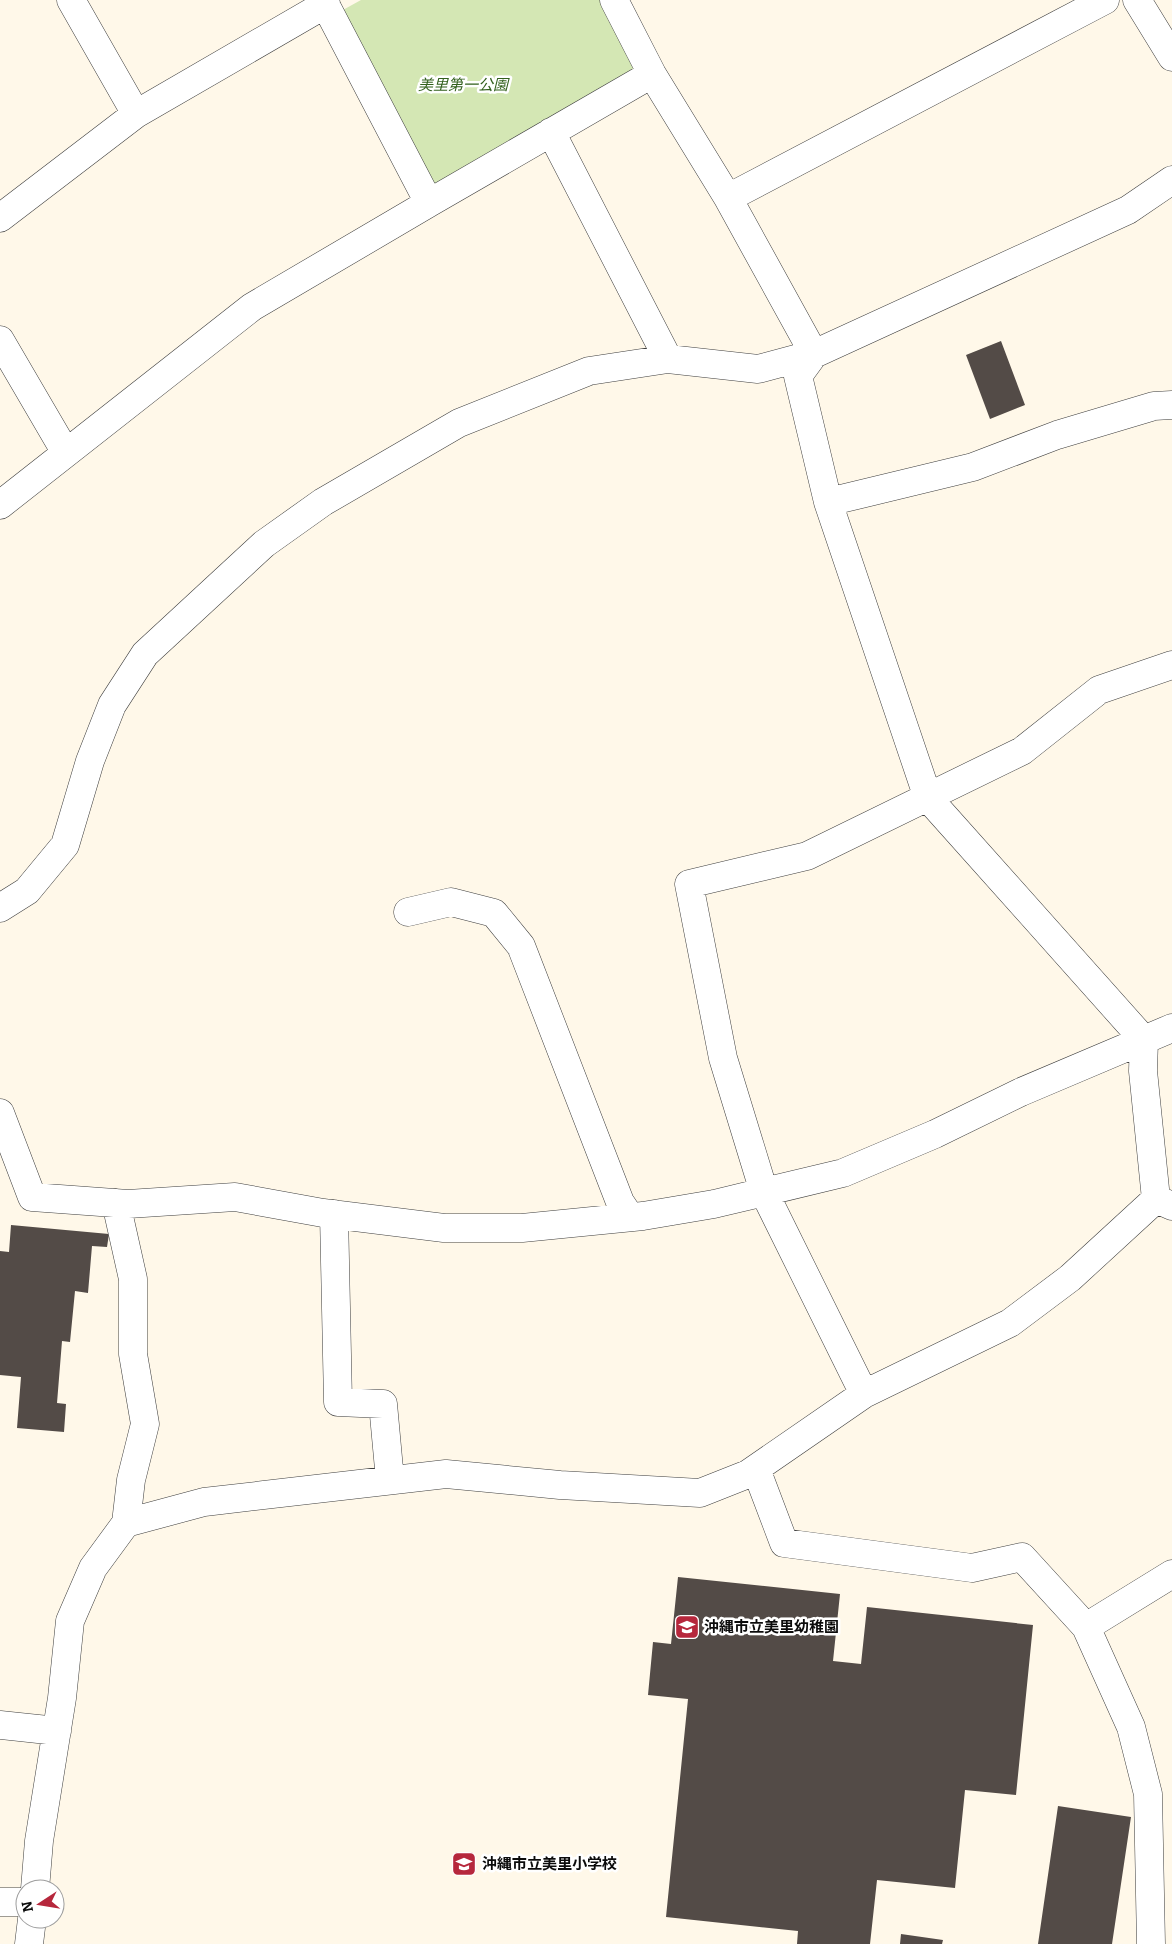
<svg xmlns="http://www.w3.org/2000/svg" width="1172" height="1944" font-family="Bitter,'Noto Sans JP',serif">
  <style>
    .green { fill: #d4e7b4 }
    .building { fill: #534b47 }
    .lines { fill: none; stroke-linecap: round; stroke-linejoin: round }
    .minor-casing { stroke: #3e3e3e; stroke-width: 29 }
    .minor { stroke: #fff; stroke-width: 28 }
    .labels { text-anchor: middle; stroke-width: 5; stroke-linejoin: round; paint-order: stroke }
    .park-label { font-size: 15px; font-style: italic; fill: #32601d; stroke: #fff }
    .poi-label { font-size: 15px; font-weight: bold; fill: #0b0b0b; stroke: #fff; text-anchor: start }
  </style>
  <rect width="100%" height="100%" fill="#fff8e9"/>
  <!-- green -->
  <path class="green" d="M 361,0 L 614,0 L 652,74 L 429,203 L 332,16 Z"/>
  <!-- building -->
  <path class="building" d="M 1001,341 L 1025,405 L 990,419 L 966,355 Z
    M 11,1225 L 109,1234 L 107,1247 L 92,1246 L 88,1293 L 75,1291 L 70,1342 L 62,1341 L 57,1403 L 66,1404 L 64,1432 L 17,1428 L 21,1377 L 0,1375 L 0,1251 L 9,1252 Z
    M 678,1577 L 840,1594 L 833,1661 L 861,1664 L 867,1607 L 1033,1625 L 1016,1795 L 965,1790 L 955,1888 L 877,1880 L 870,1944 L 797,1944 L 798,1931 L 666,1917 L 688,1699 L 648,1695 L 653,1642 L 671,1644 Z
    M 1058,1806 L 1131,1817 L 1112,1944 L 1038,1944 Z
    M 901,1934 L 943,1940 L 942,1944 L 900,1944 Z"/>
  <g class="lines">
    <defs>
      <path id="minor" d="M 71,0 L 136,114
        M 614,0 L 652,74 L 728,198 L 814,354 L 798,376 L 828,502 L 928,798 L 1144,1040 L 1143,1071 L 1156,1199 L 1172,1206
        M 1137,0 L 1172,57
        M 551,132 L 668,359
        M 728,198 L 1105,0
        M 429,203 L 652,74
        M 0,218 L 136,114 L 326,4
        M 0,340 L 66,453
        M 828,502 L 973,467 L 1057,435 L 1154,406 L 1172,405
        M 0,505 L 252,307 L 429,203 L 323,0
        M 0,908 L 27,891 L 65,845 L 90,761 L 112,705 L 145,654 L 264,544 L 323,502 L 459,423 L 589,371 L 668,359 L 758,369 L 814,354 L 1128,210 L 1172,180
        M 408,912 L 451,902 L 494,913 L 521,946 L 620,1202 L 630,1217
        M 0,1113 L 32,1197 L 128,1204 L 235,1197 L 323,1213 L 444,1228 L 522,1228 L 643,1216 L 714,1204 L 843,1173 L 935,1134 L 1021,1092 L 1172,1028
        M 334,1214 L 338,1402 L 383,1404 L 390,1480
        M 864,1394 L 764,1192 L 723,1058 L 689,884 L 807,856 L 1022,751 L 1099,690 L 1172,665
        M 756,1469 L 784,1543 L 972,1568 L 1022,1557 L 1086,1627
        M 126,1523 L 204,1502 L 446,1474 L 560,1485 L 700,1493 L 748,1474 L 864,1394 L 1010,1323 L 1070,1278 L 1156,1199
        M 0,1725 L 57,1731
        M 35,1889 L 39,1841 L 62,1698 L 70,1621 L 93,1568 L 126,1523 L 131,1480 L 145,1424 L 133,1354 L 133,1279 L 116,1203
        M 0,1902 L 25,1902
        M 29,1944 L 32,1919
        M 1151,1944 L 1148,1794 L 1131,1727 L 1086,1627 L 1172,1574"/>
    </defs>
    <!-- minor casing -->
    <use href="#minor" class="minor-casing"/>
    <!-- minor -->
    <use href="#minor" class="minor"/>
  </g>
  <!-- icons -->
  <defs>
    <symbol id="school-square" viewBox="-11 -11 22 22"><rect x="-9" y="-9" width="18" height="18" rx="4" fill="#b6273c" stroke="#fff"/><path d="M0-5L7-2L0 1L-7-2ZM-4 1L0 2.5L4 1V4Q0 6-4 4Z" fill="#fff"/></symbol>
  </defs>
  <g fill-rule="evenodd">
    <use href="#school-square" x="673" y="1613" width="28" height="28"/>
    <use href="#school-square" x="450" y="1850" width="28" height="28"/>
  </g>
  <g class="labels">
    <!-- park labels -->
    <g class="park-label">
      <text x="463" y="90">美里第一公園</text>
    </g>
    <!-- poi labels -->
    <g class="poi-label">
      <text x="704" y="1632">沖縄市立美里幼稚園</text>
      <text x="482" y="1869">沖縄市立美里小学校</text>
    </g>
  </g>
  <!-- north arrow -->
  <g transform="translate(40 1904) rotate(258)"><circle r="24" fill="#ffffff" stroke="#9d9d9d"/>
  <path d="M0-4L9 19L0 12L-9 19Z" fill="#b6273c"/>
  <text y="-8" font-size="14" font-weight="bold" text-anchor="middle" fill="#0b0b0b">N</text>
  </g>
</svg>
